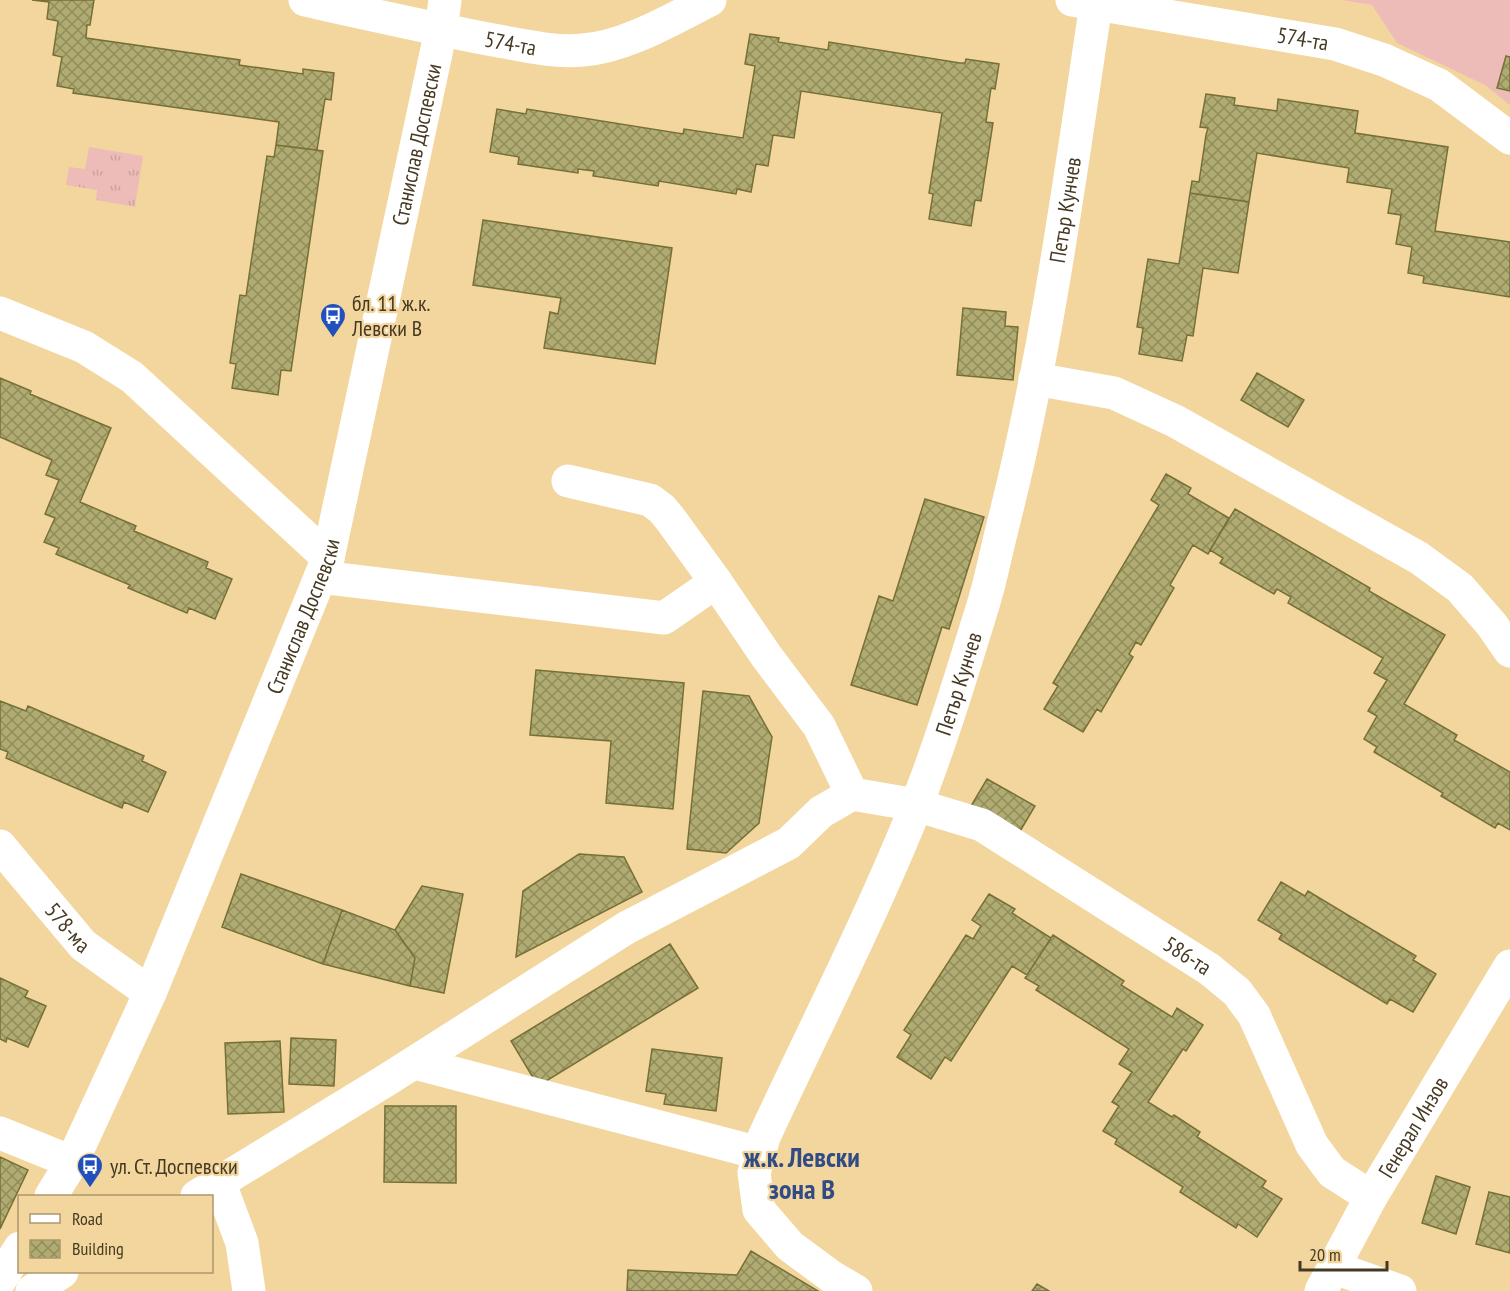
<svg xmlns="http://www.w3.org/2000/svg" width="1510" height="1291" font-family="'PT Sans Narrow',sans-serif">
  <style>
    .grass { fill: #eebcb8 }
    .park { fill: url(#park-tufts) }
    .building { fill: url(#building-cross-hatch); stroke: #767037; stroke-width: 1.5 }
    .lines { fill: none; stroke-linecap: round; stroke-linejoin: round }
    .minor { stroke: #fff; stroke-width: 33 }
    .labels { text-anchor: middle; stroke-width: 4.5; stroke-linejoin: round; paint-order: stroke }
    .street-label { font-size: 22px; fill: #453922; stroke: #f3d69e }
    .poi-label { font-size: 22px; fill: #453922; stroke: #f3d69e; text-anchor: start }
    .district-label { font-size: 28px; font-weight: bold; fill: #314c84; stroke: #f3d69e }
  </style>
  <defs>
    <pattern id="park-tufts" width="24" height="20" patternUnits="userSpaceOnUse" patternTransform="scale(1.5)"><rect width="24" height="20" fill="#eebcb8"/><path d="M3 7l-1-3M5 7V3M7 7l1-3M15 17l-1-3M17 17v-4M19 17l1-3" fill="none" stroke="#cda29e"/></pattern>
    <pattern id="building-cross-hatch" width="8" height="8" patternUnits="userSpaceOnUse" patternTransform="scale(1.5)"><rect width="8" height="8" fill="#b0ab70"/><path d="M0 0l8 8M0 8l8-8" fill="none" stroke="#918c5c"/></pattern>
  </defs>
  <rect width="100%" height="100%" fill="#f3d69e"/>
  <!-- grass -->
  <path class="grass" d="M 1342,0 L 1510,0 L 1510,105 L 1485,85 L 1397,43 L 1372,5 Z"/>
  <!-- park -->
  <path class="park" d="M 89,147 L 143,156 L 135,207 L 96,200 L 97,190 L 66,185 L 69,167 L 85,169 Z"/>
  <!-- building -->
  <path class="building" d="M 32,0 L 94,0 L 90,25 L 87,25 L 86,38 L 240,60 L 239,65 L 296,73 L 303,74 L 303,69 L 334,73 L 331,100 L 325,99 L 317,150 L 276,145 L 279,122 L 73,93 L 74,89 L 57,86 L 62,57 L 53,55 L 58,21 L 47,19 L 49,2 Z
    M 750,34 L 779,38 L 778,42 L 828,50 L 829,42 L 960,63 L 965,63 L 966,59 L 999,64 L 995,89 L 991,88 L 986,122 L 993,123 L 981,201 L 975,200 L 971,226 L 929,219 L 933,194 L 929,193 L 942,113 L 801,91 L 794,138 L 773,135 L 768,166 L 756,164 L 751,192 L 737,189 L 736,194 L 659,181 L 658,186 L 593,176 L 594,171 L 578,169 L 578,173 L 518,164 L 519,157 L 490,152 L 497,109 L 526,114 L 527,109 L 683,134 L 684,129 L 743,138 L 755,66 L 745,64 Z
    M 1506,56 L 1510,57 L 1510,91 L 1497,88 Z
    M 1206,94 L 1235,98 L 1234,105 L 1277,111 L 1278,99 L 1358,111 L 1355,133 L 1448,147 L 1435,231 L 1510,242 L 1510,297 L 1423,283 L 1424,276 L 1408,273 L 1412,247 L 1396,244 L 1401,215 L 1388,213 L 1392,189 L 1347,182 L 1349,168 L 1257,153 L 1249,202 L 1190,193 L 1192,181 L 1199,182 L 1206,135 L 1208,128 L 1200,127 Z
    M 276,145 L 323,151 L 291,371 L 281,370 L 278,395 L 232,388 L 236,364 L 230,363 L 240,295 L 246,296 L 267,156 L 274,157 Z
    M 1190,193 L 1249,202 L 1238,273 L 1203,268 L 1193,336 L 1187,335 L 1182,361 L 1139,354 L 1143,328 L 1137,327 L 1148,259 L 1179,264 Z
    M 483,220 L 672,248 L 655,364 L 544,348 L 550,312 L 558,314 L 561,298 L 473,285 Z
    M 963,308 L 1006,312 L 1005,326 L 1018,327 L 1013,380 L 957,375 Z
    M 1257,373 L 1304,400 L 1288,427 L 1241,400 Z
    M 0,378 L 31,391 L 30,394 L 111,428 L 80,502 L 136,526 L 134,531 L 208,562 L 206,568 L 232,579 L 215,619 L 189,608 L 187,613 L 128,588 L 130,585 L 56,554 L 59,548 L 44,542 L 55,518 L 45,514 L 59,480 L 46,475 L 52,460 L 0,437 Z
    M 1166,474 L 1191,488 L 1188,494 L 1229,518 L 1208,554 L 1193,545 L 1170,585 L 1174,588 L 1141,645 L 1136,642 L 1129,654 L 1133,657 L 1101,712 L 1097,709 L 1083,732 L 1044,709 L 1058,686 L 1053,683 L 1159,505 L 1151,500 Z
    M 925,499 L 984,517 L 949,629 L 942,627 L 917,705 L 851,685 L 879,596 L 893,601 Z
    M 1235,509 L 1370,588 L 1369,591 L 1445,635 L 1404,704 L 1457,735 L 1454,740 L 1510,772 L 1510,830 L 1498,823 L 1495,828 L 1441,796 L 1443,793 L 1374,752 L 1377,747 L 1364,739 L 1377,716 L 1368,711 L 1387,680 L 1374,673 L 1383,658 L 1288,603 L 1291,597 L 1277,589 L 1274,594 L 1220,563 L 1223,558 L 1210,550 Z
    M 536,670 L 684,683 L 673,809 L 606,803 L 611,741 L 530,735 Z
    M 703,691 L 749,696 L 772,737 L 759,823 L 726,853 L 687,849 Z
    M 0,701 L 26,711 L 28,706 L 144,756 L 142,761 L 166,772 L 148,812 L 124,802 L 122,808 L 6,758 L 8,752 L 0,749 Z
    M 987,779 L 1035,806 L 1019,833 L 971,806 Z
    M 579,854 L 624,857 L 642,892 L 516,957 L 523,891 Z
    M 241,874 L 342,910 L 323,964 L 222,927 Z
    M 1281,882 L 1305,896 L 1308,891 L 1416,956 L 1413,960 L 1436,974 L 1413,1012 L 1390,999 L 1387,1004 L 1279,939 L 1282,934 L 1258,920 Z
    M 422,886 L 463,894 L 444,993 L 410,986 L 415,958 L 395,930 Z
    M 989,894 L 1015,909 L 1012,913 L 1051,938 L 1027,975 L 1012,966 L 951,1061 L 945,1057 L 931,1079 L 897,1057 L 911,1035 L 904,1030 L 966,935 L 973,939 L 981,926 L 972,920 Z
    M 342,910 L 395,930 L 415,958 L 410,986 L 323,964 Z
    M 1053,935 L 1124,981 L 1121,985 L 1172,1017 L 1177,1008 L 1203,1025 L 1186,1051 L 1183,1049 L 1148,1102 L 1172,1117 L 1174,1115 L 1200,1132 L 1197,1137 L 1266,1181 L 1262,1187 L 1282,1199 L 1257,1237 L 1238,1224 L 1236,1228 L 1180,1192 L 1183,1187 L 1115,1144 L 1117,1139 L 1103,1131 L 1119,1106 L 1112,1102 L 1132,1072 L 1119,1064 L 1129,1049 L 1036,990 L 1039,986 L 1025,978 Z
    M 670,944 L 698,988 L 538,1086 L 511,1041 Z
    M 0,978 L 28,991 L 25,997 L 46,1006 L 28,1047 L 7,1038 L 6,1042 L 0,1039 Z
    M 291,1038 L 336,1040 L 334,1086 L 289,1084 Z
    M 280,1041 L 284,1112 L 228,1114 L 225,1043 Z
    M 652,1049 L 722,1058 L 716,1111 L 664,1104 L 666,1094 L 646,1091 Z
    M 385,1106 L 456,1106 L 456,1183 L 384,1182 Z
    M 0,1157 L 28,1170 L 0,1229 Z
    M 1436,1176 L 1470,1187 L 1456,1234 L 1422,1223 Z
    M 1489,1192 L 1510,1197 L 1510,1253 L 1476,1244 Z
    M 751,1251 L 818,1291 L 627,1291 L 628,1270 L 737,1275 Z
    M 1037,1284 L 1049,1291 L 1032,1291 Z"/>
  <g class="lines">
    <!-- minor -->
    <g class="minor">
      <path id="s1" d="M 305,0 C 368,14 430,28 493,40 C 523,45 553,53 583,50 C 626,47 672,19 710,0"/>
      <path id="s2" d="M 1072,0 L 1335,44 L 1384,60 L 1439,85 L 1510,138"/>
      <path d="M 0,313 L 84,347 L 132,377 L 328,558"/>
      <path d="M 1035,379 L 1114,393 L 1175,421 L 1419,558 L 1460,588 L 1492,625 L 1510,651"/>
      <path d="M 320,577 L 664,618 L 716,582 L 671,520 L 662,509 L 650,500 L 568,481"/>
      <path id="s3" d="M 716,582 L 767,657 L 819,726 L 852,794 L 916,805 L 982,825 L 1209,969 L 1237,992 L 1254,1015 L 1312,1145 L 1332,1172 L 1371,1197"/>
      <path id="s4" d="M 0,846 L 83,945 L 150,993"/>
      <path d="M 415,1063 L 759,1153"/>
      <path d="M 0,1133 L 72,1162"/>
      <path d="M 220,1184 L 242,1243 L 249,1291"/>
      <path id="s5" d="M 51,1196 L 72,1162 L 150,993 L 328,558 L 441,30 L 445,0"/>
      <path d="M 197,1196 L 385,1081 L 626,928 L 789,843 L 821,812 L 852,794"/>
      <path d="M 1335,1268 L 1400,1291"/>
      <path d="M 0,1280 L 20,1248"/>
      <path d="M 32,1291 L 62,1272"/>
      <path id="s6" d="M 856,1291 L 832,1277 L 790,1246 L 759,1210 L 754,1173 L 764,1137 C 815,1027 871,918 916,806 C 942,740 963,670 984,602 C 992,575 997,548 1004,521 C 1047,351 1070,177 1096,4"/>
      <path id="s7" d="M 1321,1291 L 1371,1197 L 1510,966"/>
    </g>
  </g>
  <!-- icons -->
  <defs>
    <symbol id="bus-pin" viewBox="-11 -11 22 30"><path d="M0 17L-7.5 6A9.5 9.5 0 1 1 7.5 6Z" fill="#214fbc" stroke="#f3d69e"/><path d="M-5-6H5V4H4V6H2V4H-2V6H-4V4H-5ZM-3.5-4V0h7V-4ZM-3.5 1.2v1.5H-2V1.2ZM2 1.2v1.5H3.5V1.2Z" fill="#fff"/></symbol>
  </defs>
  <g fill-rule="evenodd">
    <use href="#bus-pin" x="318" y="301" width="30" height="40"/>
    <use href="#bus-pin" x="75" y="1151" width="30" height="40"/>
  </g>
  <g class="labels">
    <!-- street labels -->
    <g class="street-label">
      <text dy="8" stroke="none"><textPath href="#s2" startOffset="234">574-та</textPath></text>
      <text dy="8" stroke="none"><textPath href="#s1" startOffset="210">574-та</textPath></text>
      <text dy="8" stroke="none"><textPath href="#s5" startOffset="1119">Станислав Доспевски</textPath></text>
      <text dy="8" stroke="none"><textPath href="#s6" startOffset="1182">Петър Кунчев</textPath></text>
      <text dy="8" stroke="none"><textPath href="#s5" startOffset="633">Станислав Доспевски</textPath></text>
      <text dy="8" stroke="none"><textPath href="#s6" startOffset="696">Петър Кунчев</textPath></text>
      <text dy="8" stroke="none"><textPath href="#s4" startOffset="106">578-ма</textPath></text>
      <text dy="8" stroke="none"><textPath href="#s3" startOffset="630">586-та</textPath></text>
      <text dy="8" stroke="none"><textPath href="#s7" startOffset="188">Генерал Инзов</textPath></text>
    </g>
    <!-- poi labels -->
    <g class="poi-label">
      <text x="352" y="311">бл. 11 ж.к.<tspan x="352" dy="25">Левски В</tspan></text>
      <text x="110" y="1174">ул. Ст. Доспевски</text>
    </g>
    <!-- district labels -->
    <g class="district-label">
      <text x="802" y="1167">ж.к. Левски<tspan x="802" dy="32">зона В</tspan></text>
    </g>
  </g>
  <!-- legend -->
  <rect x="18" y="1195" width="195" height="78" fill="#f3d69e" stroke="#ad976c" stroke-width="1.5"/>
  <rect x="30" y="1214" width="30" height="9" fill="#ffffff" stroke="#ad976c" stroke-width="1.5"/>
  <text x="72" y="1225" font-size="18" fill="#453922">Road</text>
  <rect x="30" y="1240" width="30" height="18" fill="url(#building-cross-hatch)" stroke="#ad976c" stroke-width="1.5"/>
  <text x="72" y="1255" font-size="18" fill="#453922">Building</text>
  <!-- scale -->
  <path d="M1300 1261v9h87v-9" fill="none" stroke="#453922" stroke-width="3"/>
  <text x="1309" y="1261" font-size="18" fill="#453922" stroke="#f3d69e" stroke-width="4.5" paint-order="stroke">20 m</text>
</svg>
